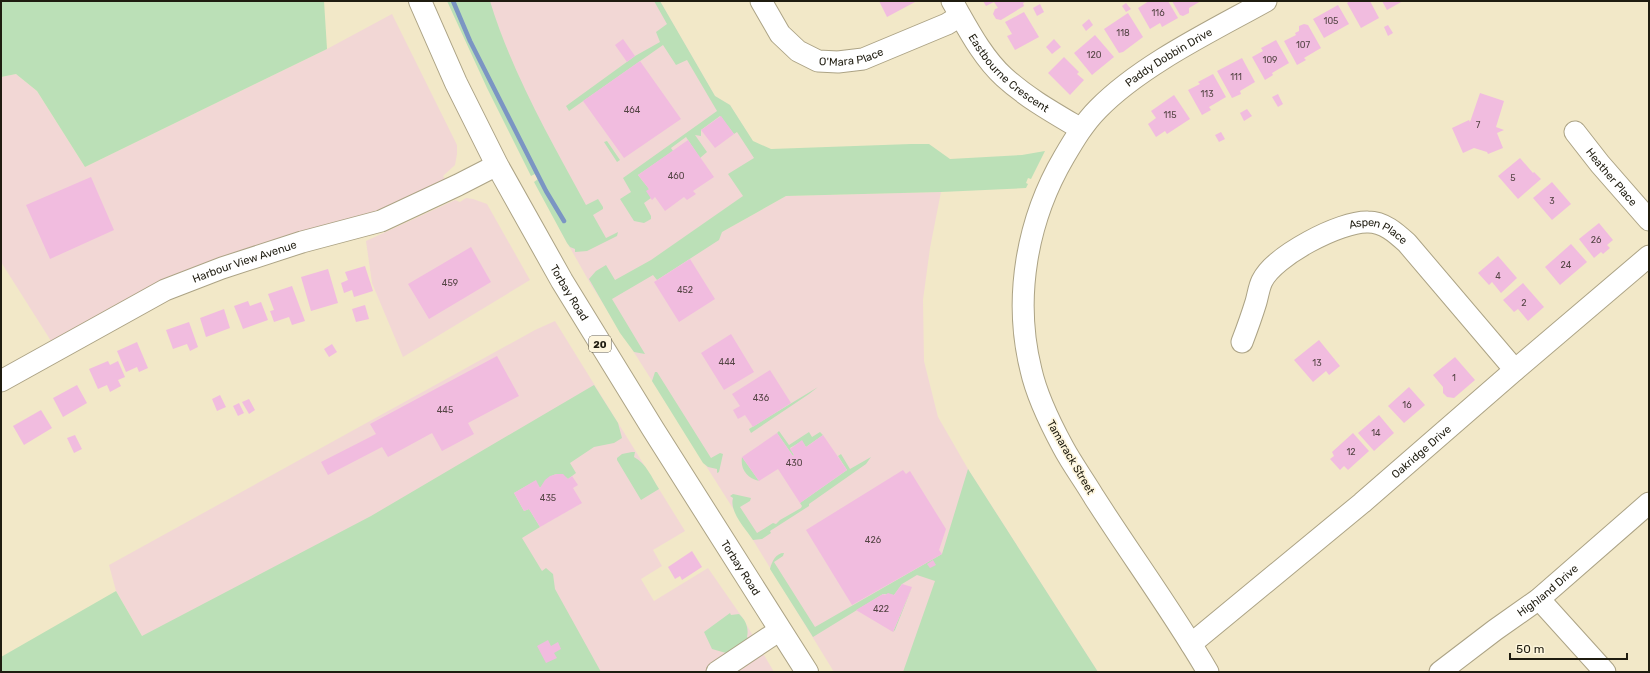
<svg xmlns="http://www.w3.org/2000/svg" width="1650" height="673" font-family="Rubik,sans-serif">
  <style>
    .commercial { fill: #f2d7d5 }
    .green { fill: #bbe0b7 }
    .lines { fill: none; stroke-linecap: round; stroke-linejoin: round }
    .stream { stroke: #7b95c3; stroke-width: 4.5 }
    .building { fill: #f1bcdf }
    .minor-casing { stroke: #aca385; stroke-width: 23 }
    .major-casing { stroke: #aca385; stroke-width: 24 }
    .minor { stroke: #fff; stroke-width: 21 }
    .major { stroke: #fff; stroke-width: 22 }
    .labels { text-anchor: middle; stroke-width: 3.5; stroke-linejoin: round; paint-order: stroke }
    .number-label { font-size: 9px; fill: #544444 }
    .shield { fill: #fdf5dc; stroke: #625d4d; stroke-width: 1 }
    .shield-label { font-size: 10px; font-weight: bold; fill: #1f1c10 }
    .street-label { font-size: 11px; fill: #1f1c10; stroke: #fdf5dc }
  </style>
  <rect width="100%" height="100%" fill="#f2e8c8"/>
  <!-- commercial -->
  <path class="commercial" d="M 477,1 L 660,1 L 715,96 L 730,105 L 762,156 L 772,184 L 722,232 L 786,196 L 941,192 L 930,248 L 923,300 L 924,361 L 938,417 L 968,469 L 1098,672 L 834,672 L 753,540 L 590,283 L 560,230 Z
    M 392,14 L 457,145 L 457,154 L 455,165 L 443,176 L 446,181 L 411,198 L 364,215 L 183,273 L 126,299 L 51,341 L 1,262 L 1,77 L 16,74 L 37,91 L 85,167 L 327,49 Z
    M 466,198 L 473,199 L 487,204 L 530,280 L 403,357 L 372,283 L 366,241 L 455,200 L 460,202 Z
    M 555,321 L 685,531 L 653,550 L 662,566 L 641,579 L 654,601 L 708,568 L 742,617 L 774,672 L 132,672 L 142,636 L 116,591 L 109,565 L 535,330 Z"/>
  <!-- green -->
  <path class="green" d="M 1,1 L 324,1 L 327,49 L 85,167 L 37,91 L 16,74 L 1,77 Z
    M 447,1 L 490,1 C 512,73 550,139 586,205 L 598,199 L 603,207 L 603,209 L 593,215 L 606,238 L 618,232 L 617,236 L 587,251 L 575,252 L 575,249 L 570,247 L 567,243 L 534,182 L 538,179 L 535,174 L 531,176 L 487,88 Z
    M 654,1 L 660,1 L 715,96 L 730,105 L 753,141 L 771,149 L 911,144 L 929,144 L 950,159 L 1022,155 L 1045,151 L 1031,179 L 1028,178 L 1026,183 L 1028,184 L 1026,188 L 941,192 L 786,196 L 722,232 L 719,240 L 657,280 L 653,275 L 612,299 L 645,354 L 634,352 L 620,333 L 589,279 L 596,271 L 606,265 L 615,280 L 651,260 L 743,196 L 728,174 L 754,158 L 737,132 L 734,134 L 720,116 L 701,130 L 701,136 L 695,135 L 707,152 L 700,158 L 686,137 L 671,148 L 673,151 L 638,175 L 649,189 L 651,198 L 644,203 L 651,216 L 651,219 L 644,223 L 634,221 L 620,199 L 631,192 L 623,178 L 717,111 L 687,60 L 676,65 L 663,45 L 569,111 L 566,106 L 635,56 L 660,42 L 656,32 L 667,24 Z
    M 607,141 L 620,160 L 617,162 L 604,142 Z
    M 655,372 L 657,372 L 711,458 L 720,453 L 723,454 L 719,472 L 717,473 L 717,469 L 708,467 L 703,463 L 652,381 Z
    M 594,385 L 618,423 L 622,438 L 614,443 L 594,447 L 570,463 L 576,473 L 568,479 C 555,468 548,478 540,488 L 535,481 L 514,493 L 524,511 L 529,509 L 540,527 L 522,538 L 542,571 L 546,568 L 553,574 L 555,589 L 601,672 L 1,672 L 1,657 L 116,591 L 142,636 L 371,516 Z
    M 818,387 L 809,394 L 751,433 L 749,429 Z
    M 779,431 L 789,445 L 809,432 L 812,437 L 820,432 L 823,435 L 806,447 L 802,441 L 790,448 L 794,455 L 793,456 L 777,433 Z
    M 632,452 L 635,452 L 634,457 C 646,463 652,478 659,489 L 641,500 L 617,460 L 617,458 L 622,454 Z
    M 841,454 L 850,469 L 871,457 L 866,464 L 809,504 L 809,506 L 770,531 L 771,533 L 762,539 L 753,540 C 746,529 729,512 733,498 L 730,496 L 733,494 L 751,498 L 750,501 L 740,507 L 757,533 L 773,523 L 776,524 L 780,520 L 801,508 L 802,506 L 800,503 L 847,470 L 838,456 Z
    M 742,457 L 759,481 C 747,478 740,469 742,457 Z
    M 968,469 L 1098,672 L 903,672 L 935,581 L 917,575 L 902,584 L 894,595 L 883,594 L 813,637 L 770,569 C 772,561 776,553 784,553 L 783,556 L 774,562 L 815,627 L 942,554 Z
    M 912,587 L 895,630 L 893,632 Z
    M 730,613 L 731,615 L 739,614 C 746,620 749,629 747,637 L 749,639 L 726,653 L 712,649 L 704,632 Z"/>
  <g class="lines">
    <!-- stream -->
    <path class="stream" d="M 453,1 L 470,41 L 546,191 L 564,221"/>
  </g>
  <!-- building -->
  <path class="building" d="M 879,1 L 914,1 L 915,2 L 887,17 Z
    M 983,1 L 1027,1 L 1023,3 L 1024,6 L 1001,20 L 996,19 L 993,14 L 995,9 L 998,8 L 994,2 L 986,6 Z
    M 1149,1 L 1168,1 L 1178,18 L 1162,27 L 1160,23 L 1150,29 L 1138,8 Z
    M 1172,1 L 1201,1 L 1189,8 L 1189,13 L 1183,16 L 1180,15 Z
    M 1350,1 L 1370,1 L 1379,18 L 1361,28 L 1347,3 Z
    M 1382,1 L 1403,1 L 1387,10 Z
    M 1126,3 L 1131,9 L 1126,12 L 1122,6 Z
    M 1040,4 L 1044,12 L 1037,16 L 1033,8 Z
    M 1338,5 L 1349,24 L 1324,38 L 1313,19 Z
    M 1024,12 L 1039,37 L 1015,50 L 1007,36 L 1012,34 L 1005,22 Z
    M 1128,13 L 1143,37 L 1123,52 L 1119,53 L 1104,29 Z
    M 1089,19 L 1093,25 L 1086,31 L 1082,25 Z
    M 1304,24 L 1308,25 L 1321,48 L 1304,58 L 1306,60 L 1297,65 L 1284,41 L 1296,35 L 1295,33 L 1299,31 L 1299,26 Z
    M 1388,25 L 1393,33 L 1388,36 L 1384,27 Z
    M 1095,35 L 1114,57 L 1092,75 L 1074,53 Z
    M 623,39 L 635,56 L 627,62 L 615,45 Z
    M 1054,39 L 1061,47 L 1052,54 L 1046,47 Z
    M 1276,40 L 1289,63 L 1272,73 L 1273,75 L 1265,80 L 1252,57 L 1263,51 L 1261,48 Z
    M 1064,57 L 1079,72 L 1077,74 L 1084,80 L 1070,95 L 1048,73 Z
    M 1242,58 L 1255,82 L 1240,91 L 1241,94 L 1232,98 L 1217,71 Z
    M 640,61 L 681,119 L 624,158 L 583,101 Z
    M 1213,74 L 1226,97 L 1209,107 L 1211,110 L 1202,115 L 1188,90 L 1200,84 L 1198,82 Z
    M 1480,93 L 1504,101 L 1496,127 L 1504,130 L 1497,133 L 1503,148 L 1488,154 L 1487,152 L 1474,148 L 1463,153 L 1452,128 L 1469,120 L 1470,122 Z
    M 1278,94 L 1283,104 L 1278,107 L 1272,97 Z
    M 1174,95 L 1190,119 L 1167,134 L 1165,131 L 1156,137 L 1148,124 L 1156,118 L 1151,111 Z
    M 1247,109 L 1252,116 L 1244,121 L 1240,113 Z
    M 721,116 L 734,134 L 715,148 L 701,130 Z
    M 1221,132 L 1225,139 L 1219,142 L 1215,135 Z
    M 688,140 L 714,177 L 693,191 L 696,194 L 687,200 L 684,197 L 665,211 L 655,197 L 652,200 L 646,191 L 649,189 L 638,175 Z
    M 1520,158 L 1533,173 L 1534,172 L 1541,179 L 1518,199 L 1498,176 Z
    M 91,177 L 114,230 L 50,259 L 26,205 Z
    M 1552,182 L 1571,204 L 1552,220 L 1533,198 Z
    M 1599,223 L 1613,240 L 1607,245 L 1610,248 L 1603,254 L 1601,252 L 1594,258 L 1579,239 Z
    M 1571,244 L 1587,262 L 1560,285 L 1545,267 Z
    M 471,247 L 491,282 L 429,319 L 408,284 Z
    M 1498,256 L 1517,278 L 1501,293 L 1492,282 L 1489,285 L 1478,273 Z
    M 690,259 L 715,299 L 679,322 L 654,282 Z
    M 365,266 L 373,291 L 354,297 L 352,290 L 344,293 L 341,283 L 348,280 L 345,272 Z
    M 328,269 L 338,303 L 311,311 L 301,277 Z
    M 1523,283 L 1544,307 L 1528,321 L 1518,309 L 1514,312 L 1503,300 Z
    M 292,286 L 305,321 L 292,325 L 289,317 L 274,322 L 270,311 L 274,310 L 268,294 Z
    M 248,301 L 250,306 L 261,302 L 268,320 L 243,329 L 234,306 Z
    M 365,305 L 369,319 L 356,322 L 352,309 Z
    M 224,309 L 230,328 L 206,337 L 200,318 Z
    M 189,322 L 198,347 L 190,351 L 187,344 L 173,349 L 166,330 Z
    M 731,334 L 754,372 L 724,390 L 701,353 Z
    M 1319,340 L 1340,366 L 1329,375 L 1326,371 L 1313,382 L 1294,360 Z
    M 137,342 L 148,368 L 139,372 L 137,367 L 126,372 L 117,351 Z
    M 332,344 L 337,352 L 329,357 L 324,349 Z
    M 497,356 L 519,396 L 468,423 L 474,434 L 442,451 L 432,433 L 388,457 L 382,447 L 328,475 L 321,462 L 376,434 L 370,424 Z
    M 1455,357 L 1475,380 L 1454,398 L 1447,397 L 1443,393 L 1443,387 L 1433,375 Z
    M 108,361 L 110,365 L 118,361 L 125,377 L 118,380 L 121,386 L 110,392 L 107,385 L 98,389 L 89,369 Z
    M 770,370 L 791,403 L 753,427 L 745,415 L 738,419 L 733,410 L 740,406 L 732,394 Z
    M 77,385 L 87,403 L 63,417 L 53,398 Z
    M 1409,387 L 1425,405 L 1404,423 L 1388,406 Z
    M 220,395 L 226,407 L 217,411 L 212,399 Z
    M 249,399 L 255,410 L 249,414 L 242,402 Z
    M 239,403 L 244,413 L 238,416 L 233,406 Z
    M 41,410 L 52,428 L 24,445 L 13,426 Z
    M 1379,415 L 1394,433 L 1374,451 L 1358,433 Z
    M 777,433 L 793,456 L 794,455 L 790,449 L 802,440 L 806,447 L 823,435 L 847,470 L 800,503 L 778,469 L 759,481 L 742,457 Z
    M 1353,433 L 1369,451 L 1348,470 L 1344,466 L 1340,470 L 1330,459 L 1334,456 L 1332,452 Z
    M 75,435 L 82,449 L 74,453 L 67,438 Z
    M 903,470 L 906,474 L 910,471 L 946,529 L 939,550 L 942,554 L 852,605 L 806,530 Z
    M 557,474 L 563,474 L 568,479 L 572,476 L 578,485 L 573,488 L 582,503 L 540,527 L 529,509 L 524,511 L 514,493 L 536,480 L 540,488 L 545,480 L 550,476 Z
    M 692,551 L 702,567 L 682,580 L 680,576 L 675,579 L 668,567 Z
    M 933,560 L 936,565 L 930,568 L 927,564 Z
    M 902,584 L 912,587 L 893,632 L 856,610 L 883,594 L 885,595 L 888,593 L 894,595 Z
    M 548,640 L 551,646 L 558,642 L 561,649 L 554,653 L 557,658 L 546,663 L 537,646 Z"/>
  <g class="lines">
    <defs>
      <g id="minor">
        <path id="s1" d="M 761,1 L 780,34 L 798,51 L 818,61 L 838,62 L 863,59 L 947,24 L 960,16"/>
        <path id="s2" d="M 952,1 C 967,27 982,57 1004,77 C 1027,98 1054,113 1081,129"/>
        <path id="s3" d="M 1575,132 L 1600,164 L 1649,220"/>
        <path id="s4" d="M 1242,342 C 1247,329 1252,315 1256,302 C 1258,295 1259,287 1262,281 C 1274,256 1340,221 1368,222 C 1384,222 1396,233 1407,243 L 1515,370"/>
        <path id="s5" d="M 1,381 L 165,290 L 222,268 L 302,242 L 381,221 L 458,185 L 497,165"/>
        <path d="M 1539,599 L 1605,672"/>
        <path id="s6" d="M 1191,644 L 1362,503 L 1515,370 L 1649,256"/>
        <path d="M 717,672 L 780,630"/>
        <path id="s7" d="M 1208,672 C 1173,612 1131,555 1094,497 C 1084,480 1072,464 1063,447 C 1050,423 1037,397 1031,370 C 1013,298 1027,220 1064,157 C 1074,140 1084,123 1098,109 C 1141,65 1212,31 1266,1"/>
        <path id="s8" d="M 1440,672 L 1495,630 L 1539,599 L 1649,503"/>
      </g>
      <g id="major">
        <path id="s9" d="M 420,1 L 456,83 L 497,165 L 562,281 L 653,429 L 807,672"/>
      </g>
    </defs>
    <!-- minor casing -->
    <use href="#minor" class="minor-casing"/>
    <!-- major casing -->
    <use href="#major" class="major-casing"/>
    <!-- minor -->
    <use href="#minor" class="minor"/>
    <!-- major -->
    <use href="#major" class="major"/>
  </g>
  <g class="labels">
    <!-- number labels -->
    <g class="number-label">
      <text x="1158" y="16">116</text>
      <text x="1331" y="24">105</text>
      <text x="1123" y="36">118</text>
      <text x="1303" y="48">107</text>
      <text x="1094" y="58">120</text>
      <text x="1270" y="63">109</text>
      <text x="1236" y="80">111</text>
      <text x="1207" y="97">113</text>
      <text x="632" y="113">464</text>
      <text x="1170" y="118">115</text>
      <text x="1478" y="128">7</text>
      <text x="676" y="179">460</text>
      <text x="1513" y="181">5</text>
      <text x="1552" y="204">3</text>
      <text x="1596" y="243">26</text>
      <text x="1566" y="268">24</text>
      <text x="1498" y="279">4</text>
      <text x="450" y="286">459</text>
      <text x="685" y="293">452</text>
      <text x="1524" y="306">2</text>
      <text x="727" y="365">444</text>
      <text x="1317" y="366">13</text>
      <text x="1454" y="381">1</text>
      <text x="761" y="401">436</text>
      <text x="1407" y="408">16</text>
      <text x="445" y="413">445</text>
      <text x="1376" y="436">14</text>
      <text x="1351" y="455">12</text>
      <text x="794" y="466">430</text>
      <text x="548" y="501">435</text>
      <text x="873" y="543">426</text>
      <text x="881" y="612">422</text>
    </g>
    <!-- shield labels -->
    <rect class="shield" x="589" y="336" width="22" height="16" rx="3"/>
    <g class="shield-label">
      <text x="600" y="348">20</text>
    </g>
    <!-- street labels -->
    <g class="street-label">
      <text dy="4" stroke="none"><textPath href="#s1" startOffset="119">O'Mara Place</textPath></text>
      <text dy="4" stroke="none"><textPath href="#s7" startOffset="719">Paddy Dobbin Drive</textPath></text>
      <text dy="4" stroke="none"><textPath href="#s2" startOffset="93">Eastbourne Crescent</textPath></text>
      <text dy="4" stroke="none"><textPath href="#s3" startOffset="58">Heather Place</textPath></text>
      <text dy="4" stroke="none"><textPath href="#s4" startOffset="201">Aspen Place</textPath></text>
      <text dy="4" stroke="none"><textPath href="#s5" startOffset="272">Harbour View Avenue</textPath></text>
      <text dy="4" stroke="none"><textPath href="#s9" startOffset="328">Torbay Road</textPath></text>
      <text dy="4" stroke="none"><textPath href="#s6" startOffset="300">Oakridge Drive</textPath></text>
      <text transform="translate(1071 457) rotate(60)" y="4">Tamarack Street</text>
      <text dy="4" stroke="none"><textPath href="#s9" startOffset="652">Torbay Road</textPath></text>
      <text dy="4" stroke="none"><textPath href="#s8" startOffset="135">Highland Drive</textPath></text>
    </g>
  </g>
  <!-- border -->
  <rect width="1650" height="673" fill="none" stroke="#1f1c10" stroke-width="4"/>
  <!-- scale -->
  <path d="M1510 653v6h117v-6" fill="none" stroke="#1f1c10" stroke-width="2"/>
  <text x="1516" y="653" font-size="12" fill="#1f1c10" stroke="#fdf5dc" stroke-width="3" paint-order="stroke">50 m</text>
</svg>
